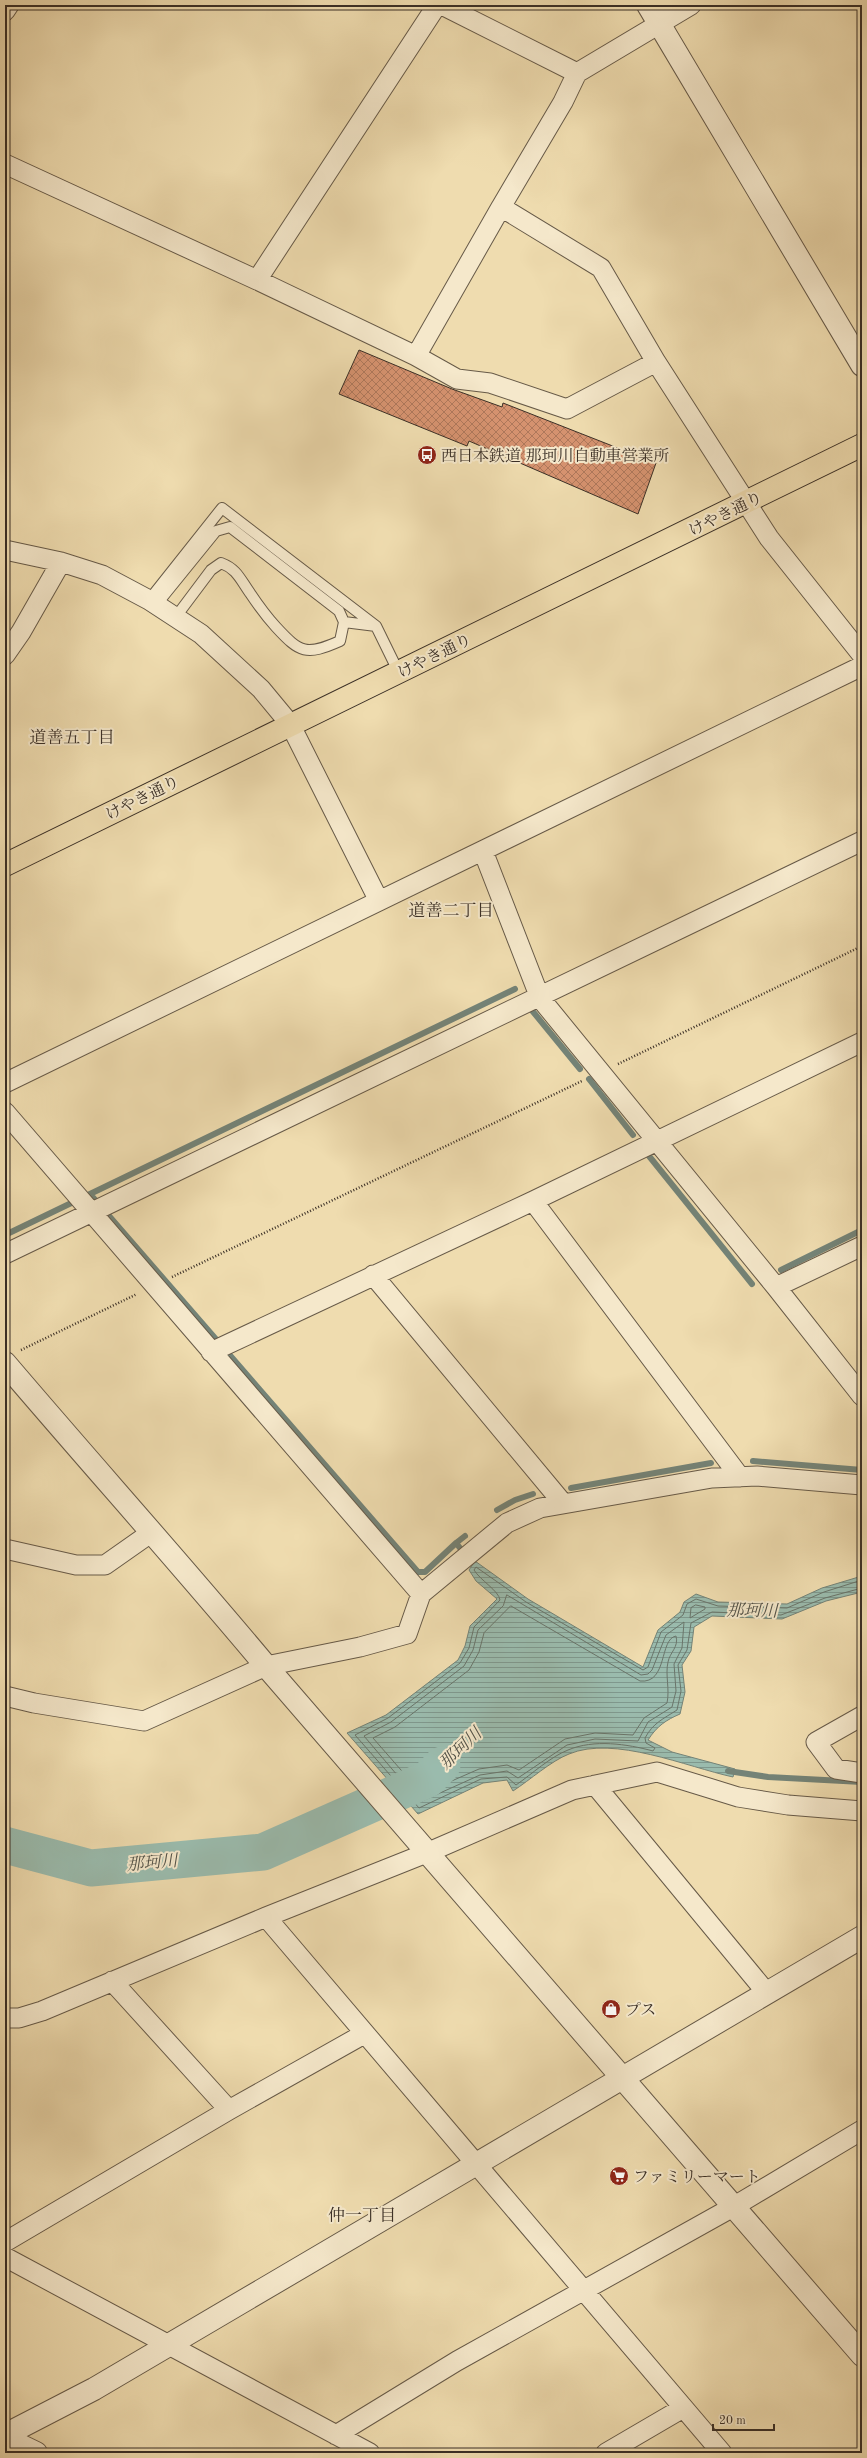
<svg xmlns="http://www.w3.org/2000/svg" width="867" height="2458" font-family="'Old Standard TT','Noto Serif JP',serif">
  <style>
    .water { fill: url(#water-rules); stroke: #748377 }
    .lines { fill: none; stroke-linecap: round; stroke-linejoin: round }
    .shore { stroke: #6a756a; stroke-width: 1 }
    .stream { stroke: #748377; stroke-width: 6 }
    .river { stroke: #9abbad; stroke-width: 37 }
    .building { fill: url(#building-cross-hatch); stroke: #3a2f26 }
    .service-casing { stroke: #675a48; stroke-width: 12 }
    .minor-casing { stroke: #675a48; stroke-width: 21 }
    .tertiary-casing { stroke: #675a48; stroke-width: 24 }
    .trunk-casing { stroke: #3a2f26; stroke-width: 24 }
    .path { stroke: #3a2f26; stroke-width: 2.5; stroke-dasharray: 1 2; stroke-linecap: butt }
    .service { stroke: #f5e8cb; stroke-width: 10 }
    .minor { stroke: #f5e8cb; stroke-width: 19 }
    .tertiary { stroke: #f5e8cb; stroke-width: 22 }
    .trunk { stroke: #efdcaf; stroke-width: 22 }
    .labels { text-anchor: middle; stroke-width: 4; stroke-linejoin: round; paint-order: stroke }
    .poi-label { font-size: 16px; fill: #3a2f26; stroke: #f5e8cb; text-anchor: start }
    .street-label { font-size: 16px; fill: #3a2f26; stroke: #f5e8cb }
    .neighbourhood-label { font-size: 17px; fill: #3a2f26; stroke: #f5e8cb }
    .water-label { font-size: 17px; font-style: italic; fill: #525248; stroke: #f5e8cb }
  </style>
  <defs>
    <pattern id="water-rules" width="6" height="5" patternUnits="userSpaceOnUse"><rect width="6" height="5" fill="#9abbad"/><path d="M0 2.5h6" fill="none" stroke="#7f988d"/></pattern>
    <pattern id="building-cross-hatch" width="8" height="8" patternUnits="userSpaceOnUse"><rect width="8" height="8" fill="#d5926f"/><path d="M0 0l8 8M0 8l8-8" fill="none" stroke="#ae785b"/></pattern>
  </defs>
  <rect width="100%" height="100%" fill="#efdcaf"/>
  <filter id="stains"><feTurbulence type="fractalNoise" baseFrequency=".005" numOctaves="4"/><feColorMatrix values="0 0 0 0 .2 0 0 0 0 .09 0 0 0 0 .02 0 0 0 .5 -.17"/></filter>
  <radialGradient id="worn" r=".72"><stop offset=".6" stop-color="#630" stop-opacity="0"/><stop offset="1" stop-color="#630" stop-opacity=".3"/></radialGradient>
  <!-- water -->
  <path class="water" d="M 475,1561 L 528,1599 L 643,1667 L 658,1630 L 680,1612 L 684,1602 L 696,1594 L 718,1602 L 787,1604 L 822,1588 L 862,1576 L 862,1592 L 826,1601 L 782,1619 L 712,1616 L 694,1627 L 691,1651 L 682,1665 L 685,1692 L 680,1714 C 666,1720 657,1726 648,1740 L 672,1752 L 735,1769 L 733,1777 C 687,1767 614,1735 569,1754 C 551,1761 530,1780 513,1791 L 507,1780 L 483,1783 L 418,1814 L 347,1733 L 386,1715 L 458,1660 L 465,1646 L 470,1626 L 497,1599 L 476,1581 L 469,1570 Z"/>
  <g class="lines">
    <!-- shore -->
    <path class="shore" d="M 862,1580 L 824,1592 L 787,1608 L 718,1606 L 696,1599 L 687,1604 L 683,1615 L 661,1632 L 648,1667 L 643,1670 L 526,1602 L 476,1567 L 474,1570 C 480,1580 499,1591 500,1600 L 474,1627 L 469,1648 L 460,1663 L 388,1718 L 355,1735 L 419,1808 L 481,1779 L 507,1777 L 516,1785 C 532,1774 550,1757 568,1750 C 594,1739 627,1744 653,1751 L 655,1748 L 646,1743 L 645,1738 C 653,1723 663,1719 677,1710 L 681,1691 L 678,1665 L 687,1650 L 691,1623 L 712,1612 L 781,1615 L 825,1598 L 862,1588
      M 507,1595 L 641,1675 L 648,1674 L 652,1670 L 666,1635 L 684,1622 L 682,1648 L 674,1664 L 676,1691 L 672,1707 L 648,1722 L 638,1741 L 595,1739 L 567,1745 L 518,1778 L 507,1771 L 480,1775 L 420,1802 L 364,1736 L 391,1722 L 464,1666 L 473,1650 L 478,1630 L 503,1606 Z
      M 696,1605 L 705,1607 L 705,1609 L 690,1618 L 691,1608 Z
      M 511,1606 L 640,1681 C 668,1684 659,1639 676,1636 C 679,1647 670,1652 668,1662 C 665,1675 670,1689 667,1703 L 644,1718 L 633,1735 L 595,1733 L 565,1739 L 519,1770 L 507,1765 L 479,1769 L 422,1794 L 373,1738 L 395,1727 L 469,1670 L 479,1652 L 484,1633 Z"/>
    <!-- stream -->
    <path class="stream" d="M 530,1008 L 580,1069
      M 589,1079 L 633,1135
      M 649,1156 L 752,1284
      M 90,1194 L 418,1572 L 425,1572 L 456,1543 L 460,1548
      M 5,1235 L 515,989
      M 781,1270 L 862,1230
      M 753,1461 L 862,1470
      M 571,1488 L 711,1463
      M 497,1510 L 515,1500 L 533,1494
      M 456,1543 L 465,1536
      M 728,1771 L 768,1777 L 862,1782"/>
    <!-- river -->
    <path class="river" d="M 5,1845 L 91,1868 L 263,1852 L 428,1779 L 442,1765"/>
  </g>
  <!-- building -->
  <path class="building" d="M 359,350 L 452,389 L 502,407 L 503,403 L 656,463 L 638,514 L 469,441 L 467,446 L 339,394 Z"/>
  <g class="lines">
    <defs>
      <path id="service" d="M 149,600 L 222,508 L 376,626 L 399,673
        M 156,605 L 216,531 L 230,527 L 339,611 L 344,622 L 340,641 C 306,656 300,653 276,627 C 266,616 258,605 250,593 C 240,579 237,569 221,563 L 211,570 L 175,618
        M 344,622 L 376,626"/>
      <path id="minor" d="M 442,5 L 577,73
        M 5,11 L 9,5
        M 5,164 L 257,280 L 416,356
        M 501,207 L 563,102 L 577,73 L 691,5
        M 257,280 L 437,5
        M 656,362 L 567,409 L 490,383 L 457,379 L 416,356 L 501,207 L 601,268 L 656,362 L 769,538 L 862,655
        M 5,550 L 61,562 L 102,575 L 149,600 L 201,634 L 261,689 L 290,724 L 379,901
        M 5,655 L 21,632 L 61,562
        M 483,851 L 540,998 L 776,1287 L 862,1396
        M 5,1083 L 862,666
        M 5,1112 L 421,1594
        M 533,1201 L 740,1477
        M 5,1254 L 862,841
        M 373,1275 L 562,1502
        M 776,1287 L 862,1246
        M 211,1352 L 533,1201 L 862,1042
        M 5,1549 L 76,1565 L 105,1565 L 152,1532
        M 5,1696 L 34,1703 L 144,1721 L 266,1666 L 360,1647 L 407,1634 L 421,1594 L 507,1523 L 540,1508 L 712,1478 L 757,1476 L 862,1485
        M 862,1716 L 816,1742 L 836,1769 L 862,1773
        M 595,1785 L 766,1992
        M 266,1917 L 722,2453
        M 112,1981 L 229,2110
        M 5,2018 L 19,2018 L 42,2011 L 266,1917 L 429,1852 L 572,1790 L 657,1772 L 738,1797 L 788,1805 L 862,1811
        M 5,2242 L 229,2110 L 364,2034
        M 5,2257 L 370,2453
        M 336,2435 L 457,2361 L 733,2207 L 862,2130
        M 606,2453 L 683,2408"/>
      <path id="tertiary" d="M 648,5 L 862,365
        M 5,1363 C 91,1464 180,1563 266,1666 L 862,2355
        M 5,2435 L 94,2389 L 862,1937
        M 5,2438 L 36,2453"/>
      <path id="trunk" d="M 5,865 L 862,445"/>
    </defs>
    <!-- service casing -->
    <use href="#service" class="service-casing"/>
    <!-- minor casing -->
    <use href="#minor" class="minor-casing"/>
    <!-- tertiary casing -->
    <use href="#tertiary" class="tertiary-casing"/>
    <!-- trunk casing -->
    <use href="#trunk" class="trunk-casing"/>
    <!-- path -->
    <path class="path" d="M 618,1064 L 862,946
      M 172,1277 L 582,1081
      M 21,1350 L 137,1294"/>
    <!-- service -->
    <use href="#service" class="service"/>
    <!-- minor -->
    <use href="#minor" class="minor"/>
    <!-- tertiary -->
    <use href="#tertiary" class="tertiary"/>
    <!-- trunk -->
    <use href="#trunk" class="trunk"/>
  </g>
  <!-- icons -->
  <defs>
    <symbol id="bus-disc" viewBox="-11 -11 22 22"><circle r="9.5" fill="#8f2418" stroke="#f5e8cb"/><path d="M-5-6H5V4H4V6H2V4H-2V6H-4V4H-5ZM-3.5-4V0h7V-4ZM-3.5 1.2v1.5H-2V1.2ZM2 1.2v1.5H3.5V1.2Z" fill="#fff"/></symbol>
    <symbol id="shop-disc" viewBox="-11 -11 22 22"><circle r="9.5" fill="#8f2418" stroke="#f5e8cb"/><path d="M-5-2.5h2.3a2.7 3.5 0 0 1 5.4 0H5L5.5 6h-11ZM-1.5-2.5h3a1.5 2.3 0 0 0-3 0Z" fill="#fff"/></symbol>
    <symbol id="supermarket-disc" viewBox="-11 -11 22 22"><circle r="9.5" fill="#8f2418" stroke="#f5e8cb"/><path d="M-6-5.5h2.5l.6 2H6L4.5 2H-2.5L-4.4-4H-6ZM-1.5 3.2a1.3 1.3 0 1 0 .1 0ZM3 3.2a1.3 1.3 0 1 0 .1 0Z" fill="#fff"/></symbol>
  </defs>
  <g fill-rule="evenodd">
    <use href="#bus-disc" x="416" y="444" width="22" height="22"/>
    <use href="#shop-disc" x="600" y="1998" width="22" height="22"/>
    <use href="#supermarket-disc" x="608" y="2165" width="22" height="22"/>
  </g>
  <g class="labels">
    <!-- poi labels -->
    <g class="poi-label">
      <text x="441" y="461">西日本鉄道 那珂川自動車営業所</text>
      <text x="625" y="2015">プス</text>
      <text x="633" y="2182">ファミリーマート</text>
    </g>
    <!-- street labels -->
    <g class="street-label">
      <text transform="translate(725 513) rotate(-26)" y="6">けやき通り</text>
      <text transform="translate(434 655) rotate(-26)" y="6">けやき通り</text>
      <text transform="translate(142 797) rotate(-26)" y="6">けやき通り</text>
    </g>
    <!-- neighbourhood labels -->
    <g class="neighbourhood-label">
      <text x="72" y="743">道善五丁目</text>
      <text x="451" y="916">道善二丁目</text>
      <text x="362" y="2221">仲一丁目</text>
    </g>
    <!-- water labels -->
    <g class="water-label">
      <text transform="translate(752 1610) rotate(1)" y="6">那珂川</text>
      <text transform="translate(460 1748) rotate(-44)" y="6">那珂川</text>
      <text transform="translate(152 1862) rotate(-5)" y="6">那珂川</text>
    </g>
  </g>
  <!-- margin -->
  <rect width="867" height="2458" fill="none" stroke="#efdcaf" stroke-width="20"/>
  <rect x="6" y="6" width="855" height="2446" fill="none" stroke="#3a2f26" stroke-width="2"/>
  <rect x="10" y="10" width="847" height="2438" fill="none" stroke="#3a2f26"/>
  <!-- scale -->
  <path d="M713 2424v6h61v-6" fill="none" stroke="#3a2f26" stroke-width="2"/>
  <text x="719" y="2424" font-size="12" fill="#3a2f26" stroke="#f5e8cb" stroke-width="3" paint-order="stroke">20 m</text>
  <rect width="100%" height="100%" filter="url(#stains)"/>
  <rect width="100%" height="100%" fill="url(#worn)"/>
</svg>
